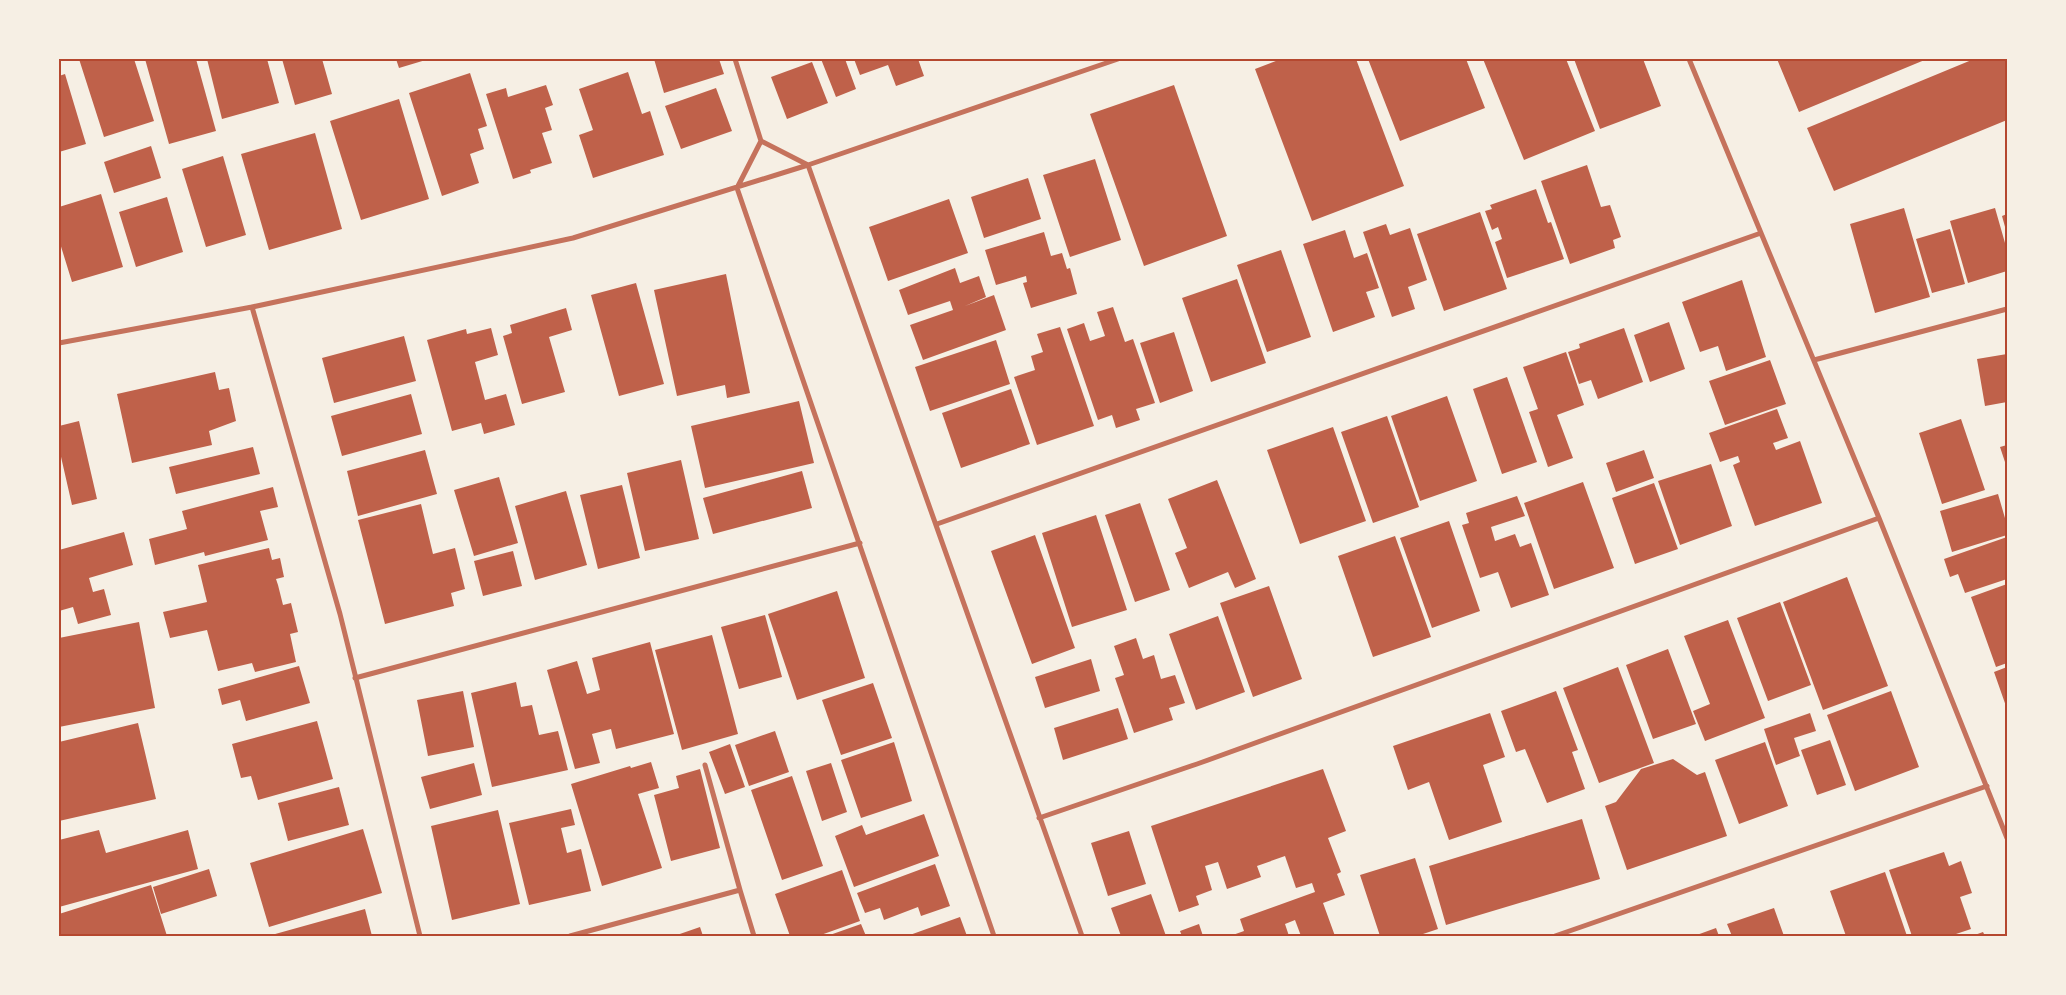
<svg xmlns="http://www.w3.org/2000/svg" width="2066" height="995" font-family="Inter,sans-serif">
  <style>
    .building { fill: #bf614a }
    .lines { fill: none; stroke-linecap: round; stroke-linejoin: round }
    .minor { stroke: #c5725c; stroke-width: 5 }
    .neatline { fill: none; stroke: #b5482f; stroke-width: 2 }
  </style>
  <rect width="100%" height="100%" fill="#f6efe4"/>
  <!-- building -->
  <path class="building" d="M 79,59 L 134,59 L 154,121 L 104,137 Z
    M 145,59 L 196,59 L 216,131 L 169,144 Z
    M 207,59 L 267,59 L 279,103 L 222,119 Z
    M 282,59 L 322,59 L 332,94 L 295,105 Z
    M 396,59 L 429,59 L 399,68 Z
    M 654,59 L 719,59 L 724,74 L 664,93 Z
    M 821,59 L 845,59 L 856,89 L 836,97 Z
    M 854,59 L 918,59 L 924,76 L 896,86 L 888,65 L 860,75 Z
    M 1281,59 L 1356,59 L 1404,186 L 1312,221 L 1255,69 Z
    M 1368,59 L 1466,59 L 1485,108 L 1400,141 Z
    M 1483,59 L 1566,59 L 1595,131 L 1524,160 Z
    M 1574,59 L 1643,59 L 1661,106 L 1600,129 Z
    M 1777,59 L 1927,59 L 1799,112 Z
    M 1974,59 L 2007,59 L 2007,120 L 1834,191 L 1807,128 Z
    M 812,62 L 828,103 L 787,119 L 771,77 Z
    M 628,72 L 642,114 L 650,111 L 664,155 L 593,178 L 579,135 L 593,130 L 579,89 Z
    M 470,73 L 487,126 L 478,129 L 484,149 L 470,154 L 479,183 L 442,196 L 409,93 Z
    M 65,74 L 86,144 L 59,152 L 59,76 Z
    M 546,85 L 553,105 L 545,108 L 552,130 L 542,133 L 552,163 L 530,170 L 531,173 L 513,179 L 486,94 L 506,88 L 508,97 Z
    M 1174,85 L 1227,236 L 1144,266 L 1090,114 Z
    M 716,88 L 732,131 L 681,149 L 665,106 Z
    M 399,99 L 429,199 L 361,220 L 330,121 Z
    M 315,133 L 342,229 L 269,250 L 241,154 Z
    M 151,146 L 161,178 L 114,193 L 104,162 Z
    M 223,156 L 246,235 L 206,247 L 182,169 Z
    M 1095,159 L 1121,240 L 1070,257 L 1043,175 Z
    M 1587,165 L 1601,207 L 1610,205 L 1621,237 L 1613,240 L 1615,248 L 1570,264 L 1541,181 Z
    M 1028,178 L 1041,219 L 984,238 L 971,197 Z
    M 1536,189 L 1548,223 L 1551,222 L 1564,259 L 1507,278 L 1495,242 L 1502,239 L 1498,227 L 1492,230 L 1485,211 L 1492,209 L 1490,205 Z
    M 101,194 L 123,267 L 72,282 L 59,240 L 59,207 Z
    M 167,197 L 183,252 L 136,267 L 119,212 Z
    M 949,199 L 968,253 L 888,281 L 869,227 Z
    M 1904,208 L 1930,297 L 1875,313 L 1850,224 Z
    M 1995,208 L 2007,250 L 2007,271 L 1968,283 L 1950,221 Z
    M 1480,212 L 1507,289 L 1444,311 L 1417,234 Z
    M 2007,214 L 2007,234 L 2002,216 Z
    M 1386,224 L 1390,235 L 1410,228 L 1427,280 L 1408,287 L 1415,309 L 1392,317 L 1363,232 Z
    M 1950,229 L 1965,284 L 1932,293 L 1916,239 Z
    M 1345,230 L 1354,258 L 1367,253 L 1379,288 L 1366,292 L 1375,317 L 1333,332 L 1303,244 Z
    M 1044,232 L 1051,256 L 1062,253 L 1067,269 L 1070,268 L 1077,294 L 1031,308 L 1023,283 L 1027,282 L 1026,276 L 996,285 L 985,250 Z
    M 1281,250 L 1311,337 L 1267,352 L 1237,265 Z
    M 955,268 L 960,283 L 979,276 L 986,297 L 965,306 L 994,295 L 1006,330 L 923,360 L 910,325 L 953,310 L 950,301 L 908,315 L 899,290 Z
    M 726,274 L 750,393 L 727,398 L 725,385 L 677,396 L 654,290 Z
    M 1237,279 L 1266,363 L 1211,382 L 1182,298 Z
    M 1742,280 L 1766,357 L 1726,371 L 1718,346 L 1700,352 L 1682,302 Z
    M 636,283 L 664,384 L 619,396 L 591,295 Z
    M 1113,307 L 1125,342 L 1133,339 L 1155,403 L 1136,409 L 1140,420 L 1116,428 L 1112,415 L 1098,420 L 1067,329 L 1084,323 L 1090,341 L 1105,336 L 1097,312 Z
    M 566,308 L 572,330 L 549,337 L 565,392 L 522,404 L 503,336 L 512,333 L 510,325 Z
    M 1669,322 L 1685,369 L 1650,382 L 1634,335 Z
    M 1060,327 L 1094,426 L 1037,445 L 1014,377 L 1035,370 L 1031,356 L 1043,352 L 1037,334 Z
    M 491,328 L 498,355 L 475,362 L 485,400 L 506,394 L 515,425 L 484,434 L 481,423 L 452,431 L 427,340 L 466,329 L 467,334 Z
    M 1624,328 L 1643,382 L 1598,399 L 1591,380 L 1579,384 L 1568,352 L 1580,348 L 1579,344 Z
    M 1174,332 L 1193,391 L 1160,403 L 1140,343 Z
    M 404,336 L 416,381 L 334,403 L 322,358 Z
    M 996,340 L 1010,384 L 930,411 L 915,367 Z
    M 1566,352 L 1584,405 L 1557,415 L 1573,458 L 1548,467 L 1529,412 L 1538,409 L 1523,367 Z
    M 2007,354 L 2007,402 L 1985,406 L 1977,359 Z
    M 1770,360 L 1786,404 L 1725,425 L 1709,381 Z
    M 215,372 L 219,390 L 229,388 L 236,421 L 209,431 L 212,445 L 132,463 L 117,394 Z
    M 1507,377 L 1537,462 L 1502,474 L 1473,389 Z
    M 1011,389 L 1030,444 L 961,468 L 942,413 Z
    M 411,394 L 422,434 L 342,456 L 331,416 Z
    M 1447,396 L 1477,481 L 1420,501 L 1391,416 Z
    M 799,401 L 814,463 L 705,488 L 691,426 Z
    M 1777,409 L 1788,438 L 1773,443 L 1776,450 L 1800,441 L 1822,503 L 1755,526 L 1733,465 L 1740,462 L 1738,456 L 1720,462 L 1709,433 Z
    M 1387,416 L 1419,507 L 1373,523 L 1341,432 Z
    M 1961,419 L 1985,490 L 1942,504 L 1919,433 Z
    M 79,421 L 97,499 L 72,505 L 59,448 L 59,426 Z
    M 1333,427 L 1366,521 L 1300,544 L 1267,450 Z
    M 2007,445 L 2007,468 L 2000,447 Z
    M 253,447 L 260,474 L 176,494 L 169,467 Z
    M 425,450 L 437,494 L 358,516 L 347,471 Z
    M 1644,450 L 1654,478 L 1616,492 L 1606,463 Z
    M 681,460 L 699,539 L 645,551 L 627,473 Z
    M 1711,464 L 1732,526 L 1680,545 L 1658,481 Z
    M 802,471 L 812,508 L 713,534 L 703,498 Z
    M 499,477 L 518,543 L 474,556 L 454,490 Z
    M 1217,480 L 1256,579 L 1235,588 L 1228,572 L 1189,588 L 1175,553 L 1187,548 L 1168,499 Z
    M 1583,482 L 1614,568 L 1554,589 L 1524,503 Z
    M 1654,483 L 1678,549 L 1635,564 L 1612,498 Z
    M 622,485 L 640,558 L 598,569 L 580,495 Z
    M 273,487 L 278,507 L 260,511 L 268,540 L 205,556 L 204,552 L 155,565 L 149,539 L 187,529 L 182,511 Z
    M 566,491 L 587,565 L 535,580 L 515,506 Z
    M 1998,494 L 2007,525 L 2007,535 L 1952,552 L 1940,511 Z
    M 1517,496 L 1525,516 L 1491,527 L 1495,541 L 1515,534 L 1520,547 L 1531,543 L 1549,595 L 1511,608 L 1498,572 L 1480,578 L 1462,525 L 1469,523 L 1466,513 Z
    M 1140,503 L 1170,590 L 1135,602 L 1105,515 Z
    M 421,504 L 433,554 L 455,548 L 465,589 L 451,593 L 454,606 L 385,624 L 358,520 Z
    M 1096,515 L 1127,610 L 1072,627 L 1042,533 Z
    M 1449,521 L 1480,611 L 1432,628 L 1400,538 Z
    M 124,532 L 133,565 L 89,578 L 93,592 L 104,589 L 111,615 L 78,624 L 73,607 L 59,611 L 59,550 Z
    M 1035,535 L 1075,648 L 1032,664 L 991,551 Z
    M 1395,536 L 1431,637 L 1373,657 L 1338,556 Z
    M 2007,537 L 2007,579 L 1965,593 L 1958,574 L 1950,577 L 1944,559 Z
    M 269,548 L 272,560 L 280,558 L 284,577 L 276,579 L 278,585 L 283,605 L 291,603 L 298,632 L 290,634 L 296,662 L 255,672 L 252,663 L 218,671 L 207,630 L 170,638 L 163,612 L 207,602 L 198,565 Z
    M 513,551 L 522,586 L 483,596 L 474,561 Z
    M 1847,577 L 1888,686 L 1823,710 L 1783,602 Z
    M 2007,584 L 2007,663 L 1996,667 L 1971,597 Z
    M 1269,586 L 1302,679 L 1253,697 L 1220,603 Z
    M 837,591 L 865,678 L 797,700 L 768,614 Z
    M 1780,602 L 1811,685 L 1768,701 L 1737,618 Z
    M 765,615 L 782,677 L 739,689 L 721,627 Z
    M 1218,616 L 1245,692 L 1196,710 L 1169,634 Z
    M 1728,620 L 1765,718 L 1705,741 L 1693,711 L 1710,704 L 1684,636 Z
    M 139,622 L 155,708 L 59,727 L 59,638 Z
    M 712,635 L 738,734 L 682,750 L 655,650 Z
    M 1136,638 L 1143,659 L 1154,655 L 1161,679 L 1175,675 L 1185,703 L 1169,708 L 1173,720 L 1134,733 L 1115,678 L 1124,675 L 1114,646 Z
    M 650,642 L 674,734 L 616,749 L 611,729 L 592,734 L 600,763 L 575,769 L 547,670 L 577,661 L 587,694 L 600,690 L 592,658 Z
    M 1668,649 L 1696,724 L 1653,739 L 1626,665 Z
    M 1091,659 L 1100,691 L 1045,708 L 1035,677 Z
    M 299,666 L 310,703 L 246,721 L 240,700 L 222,705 L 218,689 Z
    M 1618,667 L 1654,763 L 1599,783 L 1563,688 Z
    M 2007,667 L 2007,709 L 1994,672 Z
    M 516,682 L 521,707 L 532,705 L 539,735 L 558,731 L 568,770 L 492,787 L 471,693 Z
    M 873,683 L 892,738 L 841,755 L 822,700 Z
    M 463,691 L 474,747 L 428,756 L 417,700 Z
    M 1556,691 L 1578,750 L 1572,752 L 1585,789 L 1547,803 L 1525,749 L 1516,752 L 1501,711 Z
    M 1891,691 L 1919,767 L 1855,791 L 1827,715 Z
    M 1118,708 L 1128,739 L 1063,760 L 1054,728 Z
    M 1490,713 L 1505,757 L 1483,765 L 1502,822 L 1449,840 L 1429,782 L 1408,790 L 1393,746 Z
    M 1810,713 L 1816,731 L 1794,738 L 1800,756 L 1776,765 L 1764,729 Z
    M 317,721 L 333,779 L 258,800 L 251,776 L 241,778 L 232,744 Z
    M 138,723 L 156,799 L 59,821 L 59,742 Z
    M 775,731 L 789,772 L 749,786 L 735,745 Z
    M 1830,740 L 1846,785 L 1817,795 L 1801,750 Z
    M 894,742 L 912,801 L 861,818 L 841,760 Z
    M 1765,742 L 1788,806 L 1739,824 L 1715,760 Z
    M 730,744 L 745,787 L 725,794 L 709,752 Z
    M 1673,759 L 1697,775 L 1705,772 L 1727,836 L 1627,870 L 1605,806 L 1616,802 L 1641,769 Z
    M 651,762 L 659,788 L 638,794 L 662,868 L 602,886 L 571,784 L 630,766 L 631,768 Z
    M 474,763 L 482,795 L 430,809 L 421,777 Z
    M 831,763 L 847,812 L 822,821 L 806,771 Z
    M 700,769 L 720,848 L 671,861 L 654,795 L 679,788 L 676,776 Z
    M 1323,769 L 1346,831 L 1328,838 L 1341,872 L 1337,874 L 1345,895 L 1323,903 L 1335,936 L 1301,936 L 1295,920 L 1285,924 L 1289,936 L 1230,936 L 1244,931 L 1240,919 L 1315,892 L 1312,883 L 1296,888 L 1285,856 L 1257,866 L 1261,877 L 1227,889 L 1218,862 L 1205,866 L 1212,890 L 1196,896 L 1199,905 L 1179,912 L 1151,826 Z
    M 792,776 L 823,866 L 782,880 L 751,790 Z
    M 339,787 L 349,825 L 288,841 L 278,803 Z
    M 571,809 L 575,825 L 561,828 L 567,853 L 581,849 L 591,891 L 529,905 L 509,823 Z
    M 498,810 L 520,904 L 452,920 L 431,826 Z
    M 924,814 L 939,856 L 854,887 L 835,836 L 862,825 L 866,835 Z
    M 1582,819 L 1600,879 L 1446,925 L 1429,866 Z
    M 363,829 L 382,893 L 269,927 L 250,863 Z
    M 99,830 L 106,853 L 188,830 L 198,869 L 59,907 L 59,840 Z
    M 1129,831 L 1146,884 L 1108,896 L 1091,843 Z
    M 1944,852 L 1949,866 L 1961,861 L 1972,893 L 1960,897 L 1971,929 L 1950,936 L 1912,936 L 1889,870 Z
    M 1415,858 L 1438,929 L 1417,936 L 1380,936 L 1360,875 Z
    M 935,864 L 950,906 L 921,916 L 918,907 L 884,920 L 880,908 L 865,913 L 857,893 Z
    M 209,869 L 217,896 L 161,914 L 153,887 Z
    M 842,870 L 860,921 L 818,936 L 790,936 L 775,894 Z
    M 1885,872 L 1907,936 L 1846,936 L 1830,891 Z
    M 151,885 L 167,936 L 59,936 L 59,914 Z
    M 1151,894 L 1166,936 L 1121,936 L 1111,908 Z
    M 1774,908 L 1784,936 L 1732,936 L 1727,924 Z
    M 365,909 L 372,936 L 268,936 Z
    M 960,917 L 967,936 L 907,936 Z
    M 861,924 L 866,936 L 827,936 Z
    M 1199,924 L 1203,936 L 1182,936 L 1180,931 Z
    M 700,927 L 703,936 L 674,936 Z
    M 1716,928 L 1719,936 L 1694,936 Z
    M 1983,932 L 1985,936 L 1972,936 Z"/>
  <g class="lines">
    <!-- minor -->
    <path class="minor" d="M 735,59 L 761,141 L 737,188 L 994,936
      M 1689,59 L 1879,518 L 2007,838
      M 761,141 L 808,165 L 1082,936
      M 252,307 L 340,614 L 420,936
      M 59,343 L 252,307 L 573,238 L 808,165 L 1118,59
      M 1814,360 L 2007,309
      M 937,524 L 1761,233
      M 355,678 L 860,543
      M 705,765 L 740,890
      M 1039,818 L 1197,764 L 1879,518
      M 570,936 L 740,890 L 754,936
      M 1555,936 L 1987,786"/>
  </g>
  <!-- border -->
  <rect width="2066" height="995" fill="none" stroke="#f6efe4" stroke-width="120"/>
  <rect x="60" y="60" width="1946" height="875" class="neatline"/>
</svg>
